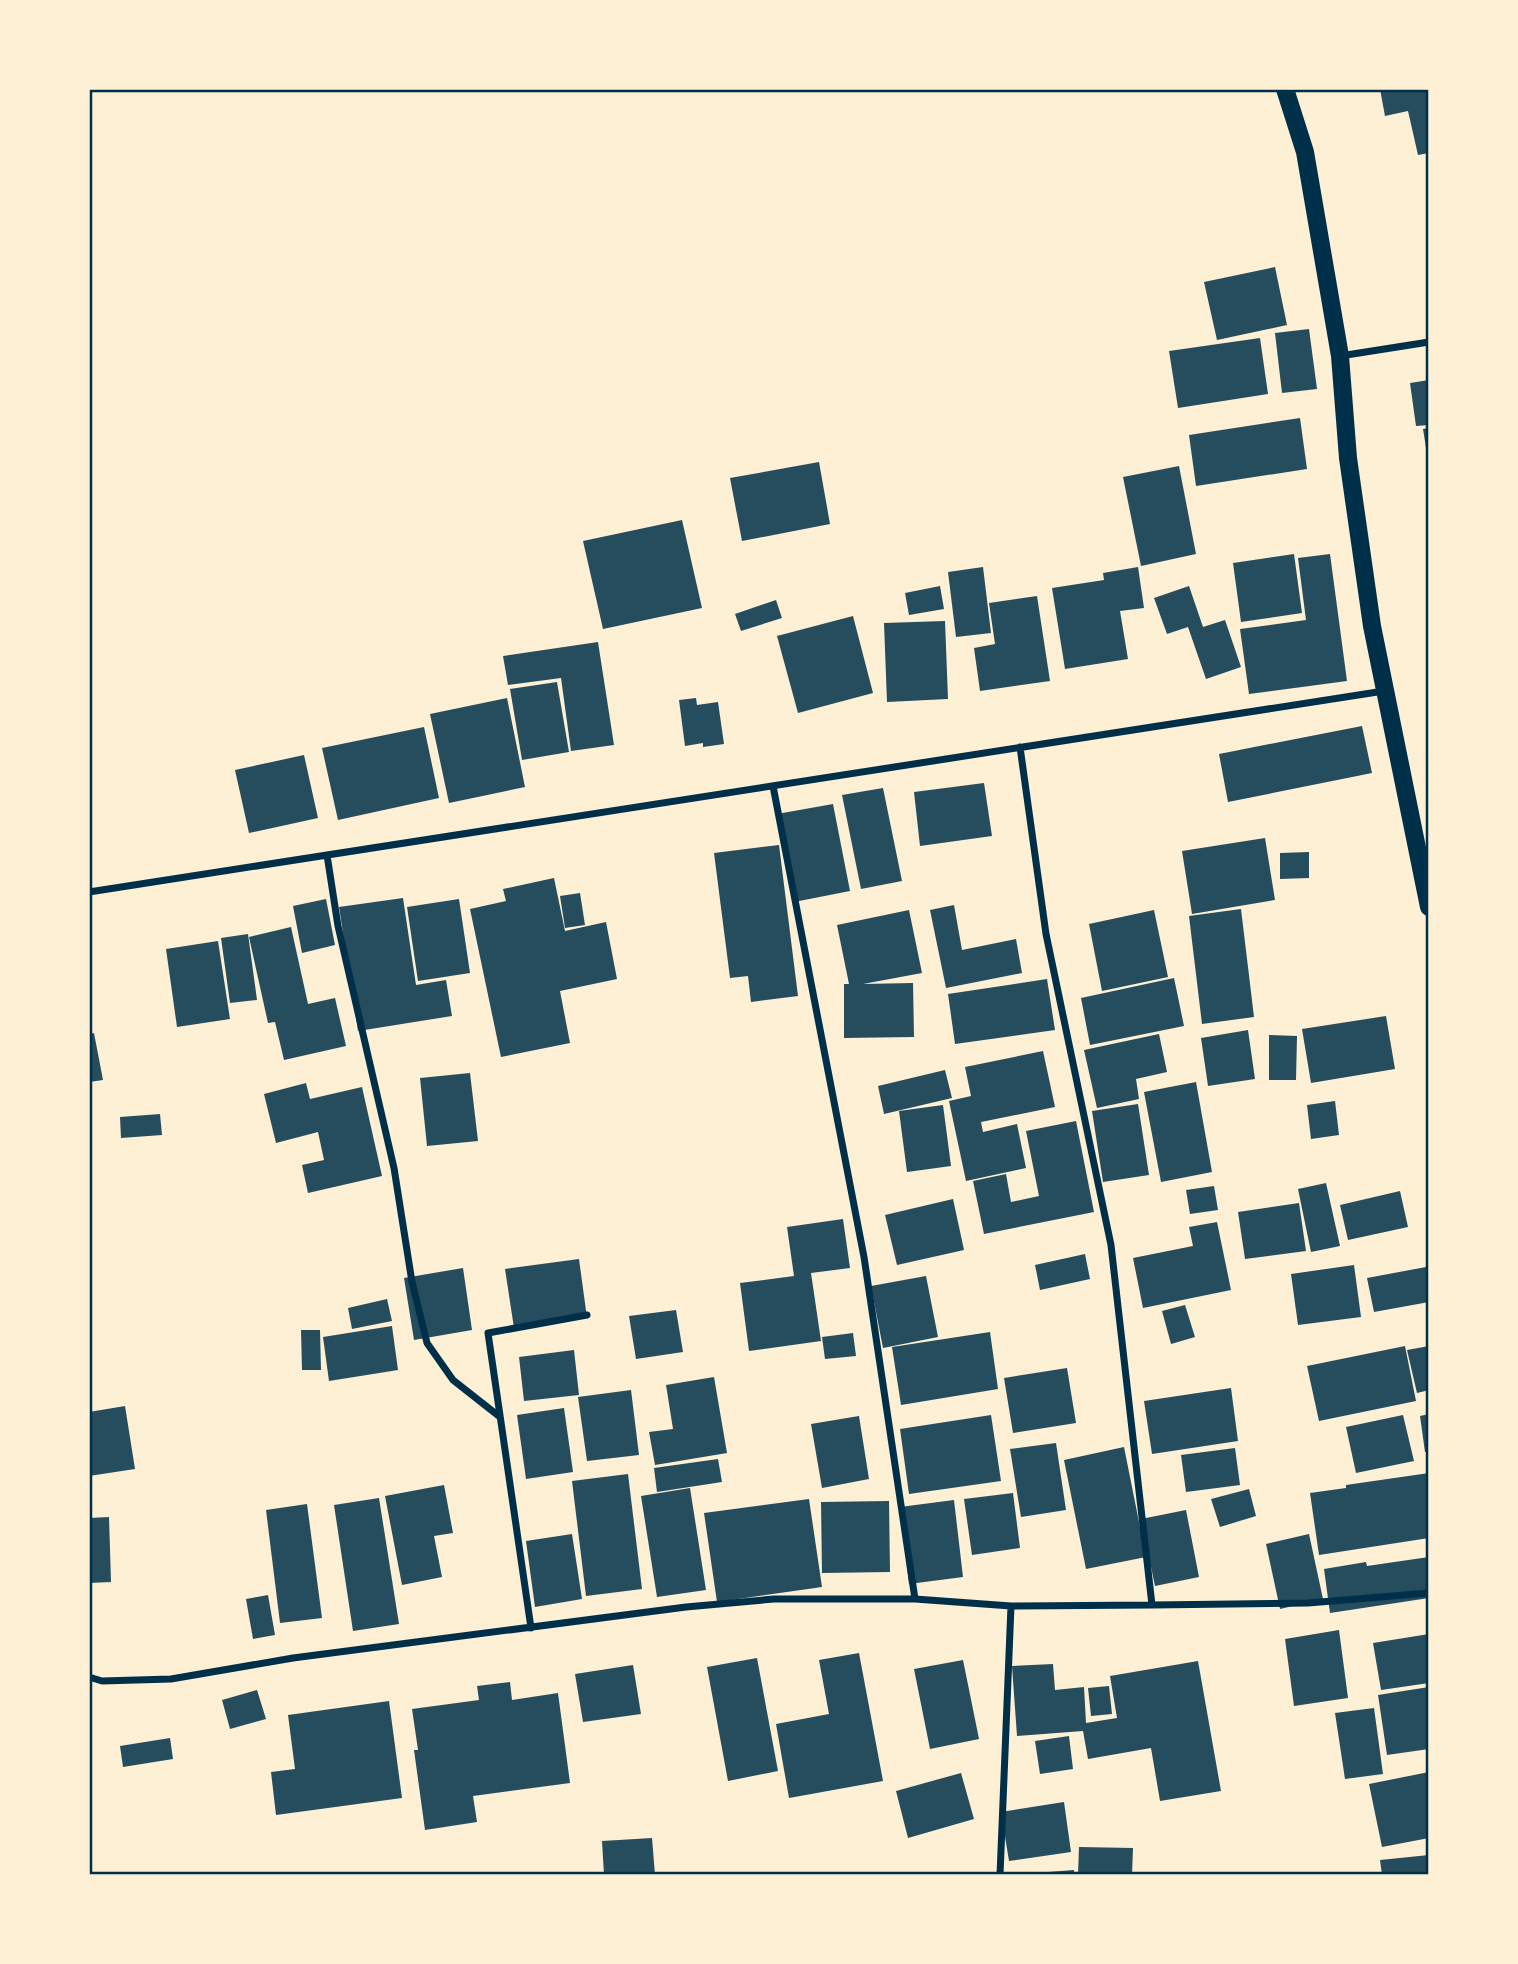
<svg xmlns="http://www.w3.org/2000/svg" width="1518" height="1964" font-family="'Noto Sans',sans-serif">
  <style>
    .building { fill: #264d5e }
    .lines { fill: none; stroke-linecap: round; stroke-linejoin: round }
    .minor { stroke: #003049; stroke-width: 7 }
    .primary { stroke: #003049; stroke-width: 18 }
    .neatline { fill: none; stroke: #003049; stroke-width: 2.5 }
  </style>
  <rect width="100%" height="100%" fill="#fdf0d5"/>
  <!-- building -->
  <path class="building" d="M 1380,89 L 1429,89 L 1429,153 L 1418,155 L 1408,111 L 1385,116 Z
    M 1275,267 L 1287,325 L 1217,340 L 1204,282 Z
    M 1309,329 L 1317,389 L 1282,393 L 1275,333 Z
    M 1260,338 L 1268,394 L 1178,408 L 1169,351 Z
    M 1429,380 L 1429,425 L 1416,426 L 1410,383 Z
    M 1300,418 L 1307,469 L 1196,486 L 1189,435 Z
    M 1429,428 L 1429,453 L 1427,454 L 1423,429 Z
    M 819,462 L 830,524 L 742,541 L 730,478 Z
    M 1179,466 L 1196,554 L 1141,566 L 1123,477 Z
    M 682,520 L 702,608 L 603,629 L 583,541 Z
    M 1294,554 L 1302,613 L 1241,622 L 1233,563 Z
    M 1330,554 L 1347,681 L 1249,694 L 1240,629 L 1306,620 L 1298,558 Z
    M 983,567 L 991,633 L 956,637 L 948,572 Z
    M 1138,567 L 1144,608 L 1120,611 L 1128,659 L 1065,669 L 1052,588 L 1104,580 L 1103,573 Z
    M 940,586 L 944,609 L 909,615 L 905,593 Z
    M 1189,586 L 1203,627 L 1225,620 L 1241,667 L 1206,679 L 1188,627 L 1167,634 L 1154,598 Z
    M 1037,596 L 1050,681 L 980,691 L 974,648 L 995,644 L 989,603 Z
    M 776,600 L 782,618 L 741,631 L 735,614 Z
    M 853,616 L 873,693 L 798,713 L 777,636 Z
    M 945,621 L 948,699 L 887,702 L 884,623 Z
    M 598,642 L 614,745 L 571,751 L 561,678 L 508,685 L 503,656 Z
    M 557,682 L 569,752 L 522,760 L 510,689 Z
    M 507,698 L 525,787 L 449,803 L 430,714 Z
    M 696,698 L 697,705 L 718,702 L 724,744 L 703,747 L 703,743 L 685,746 L 679,700 Z
    M 1362,726 L 1372,773 L 1228,802 L 1219,754 Z
    M 424,727 L 439,798 L 338,820 L 322,748 Z
    M 304,755 L 318,818 L 249,833 L 235,770 Z
    M 984,783 L 992,836 L 920,846 L 914,792 Z
    M 883,788 L 902,881 L 861,889 L 842,795 Z
    M 833,804 L 850,891 L 794,902 L 777,814 Z
    M 1265,838 L 1275,900 L 1192,914 L 1182,851 Z
    M 779,845 L 798,996 L 751,1002 L 748,976 L 730,978 L 714,853 Z
    M 1309,852 L 1309,878 L 1280,879 L 1280,853 Z
    M 554,878 L 565,931 L 606,922 L 617,979 L 560,991 L 570,1043 L 501,1057 L 470,909 L 506,901 L 503,889 Z
    M 580,893 L 585,925 L 565,928 L 560,896 Z
    M 403,898 L 416,985 L 446,980 L 452,1016 L 358,1031 L 339,907 Z
    M 326,899 L 335,945 L 302,953 L 293,906 Z
    M 459,899 L 470,973 L 418,981 L 407,907 Z
    M 954,905 L 962,950 L 1016,939 L 1022,973 L 946,988 L 930,910 Z
    M 1241,909 L 1254,1017 L 1202,1024 L 1189,916 Z
    M 909,910 L 922,973 L 863,984 L 913,983 L 914,1037 L 844,1038 L 844,984 L 849,984 L 837,925 Z
    M 1154,910 L 1168,977 L 1102,991 L 1089,924 Z
    M 291,927 L 308,1004 L 335,998 L 346,1046 L 284,1060 L 275,1022 L 268,1023 L 249,937 Z
    M 248,934 L 257,1000 L 230,1003 L 221,938 Z
    M 218,941 L 230,1019 L 177,1027 L 166,949 Z
    M 1174,978 L 1184,1026 L 1090,1045 L 1081,998 Z
    M 1047,979 L 1055,1030 L 955,1044 L 948,994 Z
    M 1386,1016 L 1395,1069 L 1311,1083 L 1302,1029 Z
    M 1248,1030 L 1255,1079 L 1208,1086 L 1201,1038 Z
    M 94,1033 L 103,1080 L 89,1082 L 89,1034 Z
    M 1159,1034 L 1167,1072 L 1136,1079 L 1139,1099 L 1097,1108 L 1084,1050 Z
    M 1269,1035 L 1297,1036 L 1296,1080 L 1269,1080 Z
    M 1043,1051 L 1055,1107 L 981,1122 L 983,1132 L 1017,1124 L 1026,1168 L 966,1181 L 949,1101 L 971,1096 L 965,1067 Z
    M 945,1070 L 952,1098 L 884,1114 L 878,1086 Z
    M 470,1073 L 478,1141 L 427,1146 L 420,1078 Z
    M 1196,1082 L 1212,1172 L 1161,1182 L 1144,1092 Z
    M 306,1083 L 310,1099 L 362,1087 L 382,1176 L 308,1193 L 302,1165 L 324,1160 L 318,1132 L 276,1143 L 264,1094 Z
    M 1335,1101 L 1339,1135 L 1311,1139 L 1307,1105 Z
    M 1138,1104 L 1149,1175 L 1103,1182 L 1092,1111 Z
    M 943,1105 L 951,1166 L 907,1172 L 899,1111 Z
    M 160,1114 L 162,1135 L 121,1138 L 120,1117 Z
    M 1076,1121 L 1094,1212 L 984,1234 L 973,1181 L 1006,1174 L 1011,1202 L 1039,1196 L 1026,1131 Z
    M 1326,1183 L 1340,1246 L 1311,1252 L 1298,1189 Z
    M 1214,1186 L 1218,1210 L 1190,1214 L 1186,1190 Z
    M 1400,1191 L 1408,1227 L 1348,1240 L 1340,1205 Z
    M 953,1199 L 964,1250 L 897,1265 L 885,1215 Z
    M 1299,1203 L 1306,1251 L 1245,1259 L 1238,1212 Z
    M 843,1219 L 850,1268 L 811,1273 L 821,1341 L 749,1351 L 740,1283 L 794,1276 L 787,1227 Z
    M 1217,1222 L 1231,1290 L 1143,1308 L 1133,1258 L 1193,1246 L 1189,1227 Z
    M 1085,1254 L 1090,1279 L 1040,1290 L 1035,1265 Z
    M 579,1259 L 587,1318 L 514,1328 L 505,1269 Z
    M 1354,1265 L 1361,1317 L 1298,1325 L 1291,1274 Z
    M 1426,1267 L 1429,1280 L 1429,1302 L 1374,1312 L 1367,1278 Z
    M 463,1268 L 472,1330 L 414,1340 L 404,1278 Z
    M 926,1276 L 938,1337 L 883,1348 L 871,1286 Z
    M 387,1299 L 392,1321 L 352,1329 L 348,1308 Z
    M 1185,1305 L 1195,1337 L 1171,1344 L 1162,1311 Z
    M 676,1310 L 683,1352 L 636,1359 L 629,1316 Z
    M 392,1326 L 398,1370 L 329,1381 L 323,1337 Z
    M 301,1330 L 320,1330 L 321,1370 L 302,1370 Z
    M 990,1332 L 998,1389 L 901,1405 L 892,1347 Z
    M 853,1333 L 856,1356 L 825,1359 L 822,1337 Z
    M 1405,1346 L 1416,1401 L 1319,1421 L 1307,1366 Z
    M 1429,1346 L 1429,1390 L 1417,1393 L 1407,1350 Z
    M 574,1350 L 579,1395 L 524,1401 L 519,1357 Z
    M 1067,1368 L 1076,1423 L 1013,1433 L 1004,1378 Z
    M 714,1377 L 727,1453 L 655,1465 L 649,1432 L 673,1429 L 666,1385 Z
    M 1231,1388 L 1238,1441 L 1152,1454 L 1144,1401 Z
    M 631,1390 L 639,1455 L 587,1461 L 578,1397 Z
    M 125,1406 L 135,1469 L 89,1476 L 89,1412 Z
    M 564,1408 L 573,1472 L 526,1479 L 517,1415 Z
    M 1429,1414 L 1429,1452 L 1425,1452 L 1420,1416 Z
    M 991,1415 L 1001,1481 L 909,1494 L 900,1429 Z
    M 1403,1415 L 1414,1461 L 1356,1473 L 1346,1427 Z
    M 859,1416 L 869,1479 L 822,1488 L 811,1424 Z
    M 1056,1443 L 1066,1510 L 1021,1517 L 1010,1449 Z
    M 1124,1447 L 1146,1557 L 1086,1569 L 1064,1460 Z
    M 1235,1448 L 1240,1485 L 1186,1492 L 1181,1455 Z
    M 718,1459 L 722,1482 L 657,1492 L 654,1468 Z
    M 1429,1473 L 1429,1538 L 1319,1555 L 1310,1493 L 1346,1488 L 1346,1485 Z
    M 628,1474 L 642,1589 L 586,1596 L 572,1481 Z
    M 444,1485 L 453,1533 L 434,1536 L 442,1577 L 402,1585 L 385,1496 Z
    M 690,1488 L 706,1590 L 657,1597 L 641,1496 Z
    M 1249,1489 L 1256,1516 L 1220,1527 L 1211,1499 Z
    M 1013,1493 L 1020,1548 L 972,1555 L 964,1499 Z
    M 379,1498 L 399,1624 L 353,1631 L 334,1505 Z
    M 809,1499 L 822,1587 L 717,1602 L 704,1513 Z
    M 954,1500 L 963,1577 L 909,1584 L 900,1507 Z
    M 889,1501 L 890,1572 L 822,1573 L 821,1502 Z
    M 307,1504 L 322,1618 L 280,1623 L 266,1510 Z
    M 1186,1510 L 1199,1577 L 1155,1586 L 1141,1519 Z
    M 109,1517 L 111,1582 L 89,1583 L 89,1518 Z
    M 572,1534 L 582,1599 L 535,1607 L 526,1541 Z
    M 1309,1534 L 1323,1599 L 1280,1609 L 1266,1544 Z
    M 1429,1557 L 1429,1598 L 1330,1613 L 1324,1569 L 1366,1562 L 1367,1566 Z
    M 268,1595 L 275,1635 L 253,1639 L 246,1599 Z
    M 1339,1630 L 1348,1698 L 1294,1706 L 1285,1639 Z
    M 1429,1634 L 1429,1683 L 1381,1690 L 1373,1643 Z
    M 859,1653 L 883,1781 L 789,1798 L 776,1724 L 829,1714 L 819,1660 Z
    M 757,1658 L 778,1771 L 728,1781 L 707,1667 Z
    M 963,1660 L 979,1739 L 930,1749 L 914,1669 Z
    M 1198,1661 L 1221,1791 L 1160,1801 L 1151,1748 L 1088,1759 L 1083,1731 L 1017,1736 L 1012,1666 L 1053,1664 L 1055,1690 L 1084,1687 L 1086,1723 L 1117,1718 L 1110,1676 Z
    M 633,1665 L 641,1714 L 583,1722 L 575,1674 Z
    M 510,1682 L 512,1700 L 558,1693 L 570,1783 L 473,1796 L 477,1822 L 425,1830 L 414,1750 L 418,1750 L 412,1709 L 479,1700 L 477,1686 Z
    M 1109,1686 L 1112,1714 L 1091,1716 L 1088,1688 Z
    M 1429,1687 L 1429,1749 L 1387,1755 L 1378,1695 Z
    M 257,1690 L 266,1719 L 230,1729 L 222,1700 Z
    M 389,1701 L 402,1798 L 276,1815 L 271,1772 L 295,1769 L 288,1715 Z
    M 1374,1708 L 1383,1774 L 1345,1779 L 1335,1713 Z
    M 1069,1736 L 1073,1769 L 1040,1774 L 1035,1741 Z
    M 170,1738 L 173,1759 L 123,1767 L 120,1746 Z
    M 1429,1772 L 1429,1838 L 1382,1847 L 1369,1784 Z
    M 961,1773 L 974,1819 L 908,1838 L 896,1791 Z
    M 1064,1802 L 1071,1852 L 1009,1861 L 1001,1812 Z
    M 652,1838 L 655,1875 L 604,1875 L 602,1841 Z
    M 1079,1847 L 1133,1848 L 1132,1875 L 1078,1875 Z
    M 1429,1855 L 1429,1875 L 1382,1875 L 1380,1860 Z
    M 1074,1870 L 1074,1875 L 1035,1875 L 1035,1873 Z"/>
  <g class="lines">
    <!-- minor -->
    <path class="minor" d="M 1340,356 L 1429,342
      M 1020,747 L 1046,934 L 1111,1245 L 1152,1605
      M 773,786 L 864,1257 L 915,1599
      M 327,855 L 338,926 L 394,1168 L 412,1282 L 427,1343 L 453,1380 L 500,1417
      M 89,892 L 1384,691
      M 531,1628 L 488,1333 L 587,1315
      M 89,1677 L 102,1681 L 171,1679 L 293,1658 L 686,1607 L 774,1599 L 915,1599 L 1011,1606 L 1152,1605 L 1308,1603 L 1429,1593
      M 1000,1875 L 1011,1606"/>
    <!-- primary -->
    <path class="primary" d="M 1285,89 L 1305,152 L 1340,356 L 1348,458 L 1372,626 L 1429,907"/>
  </g>
  <!-- border -->
  <rect width="1518" height="1964" fill="none" stroke="#fdf0d5" stroke-width="182"/>
  <rect x="91" y="91" width="1336" height="1782" class="neatline"/>
</svg>
